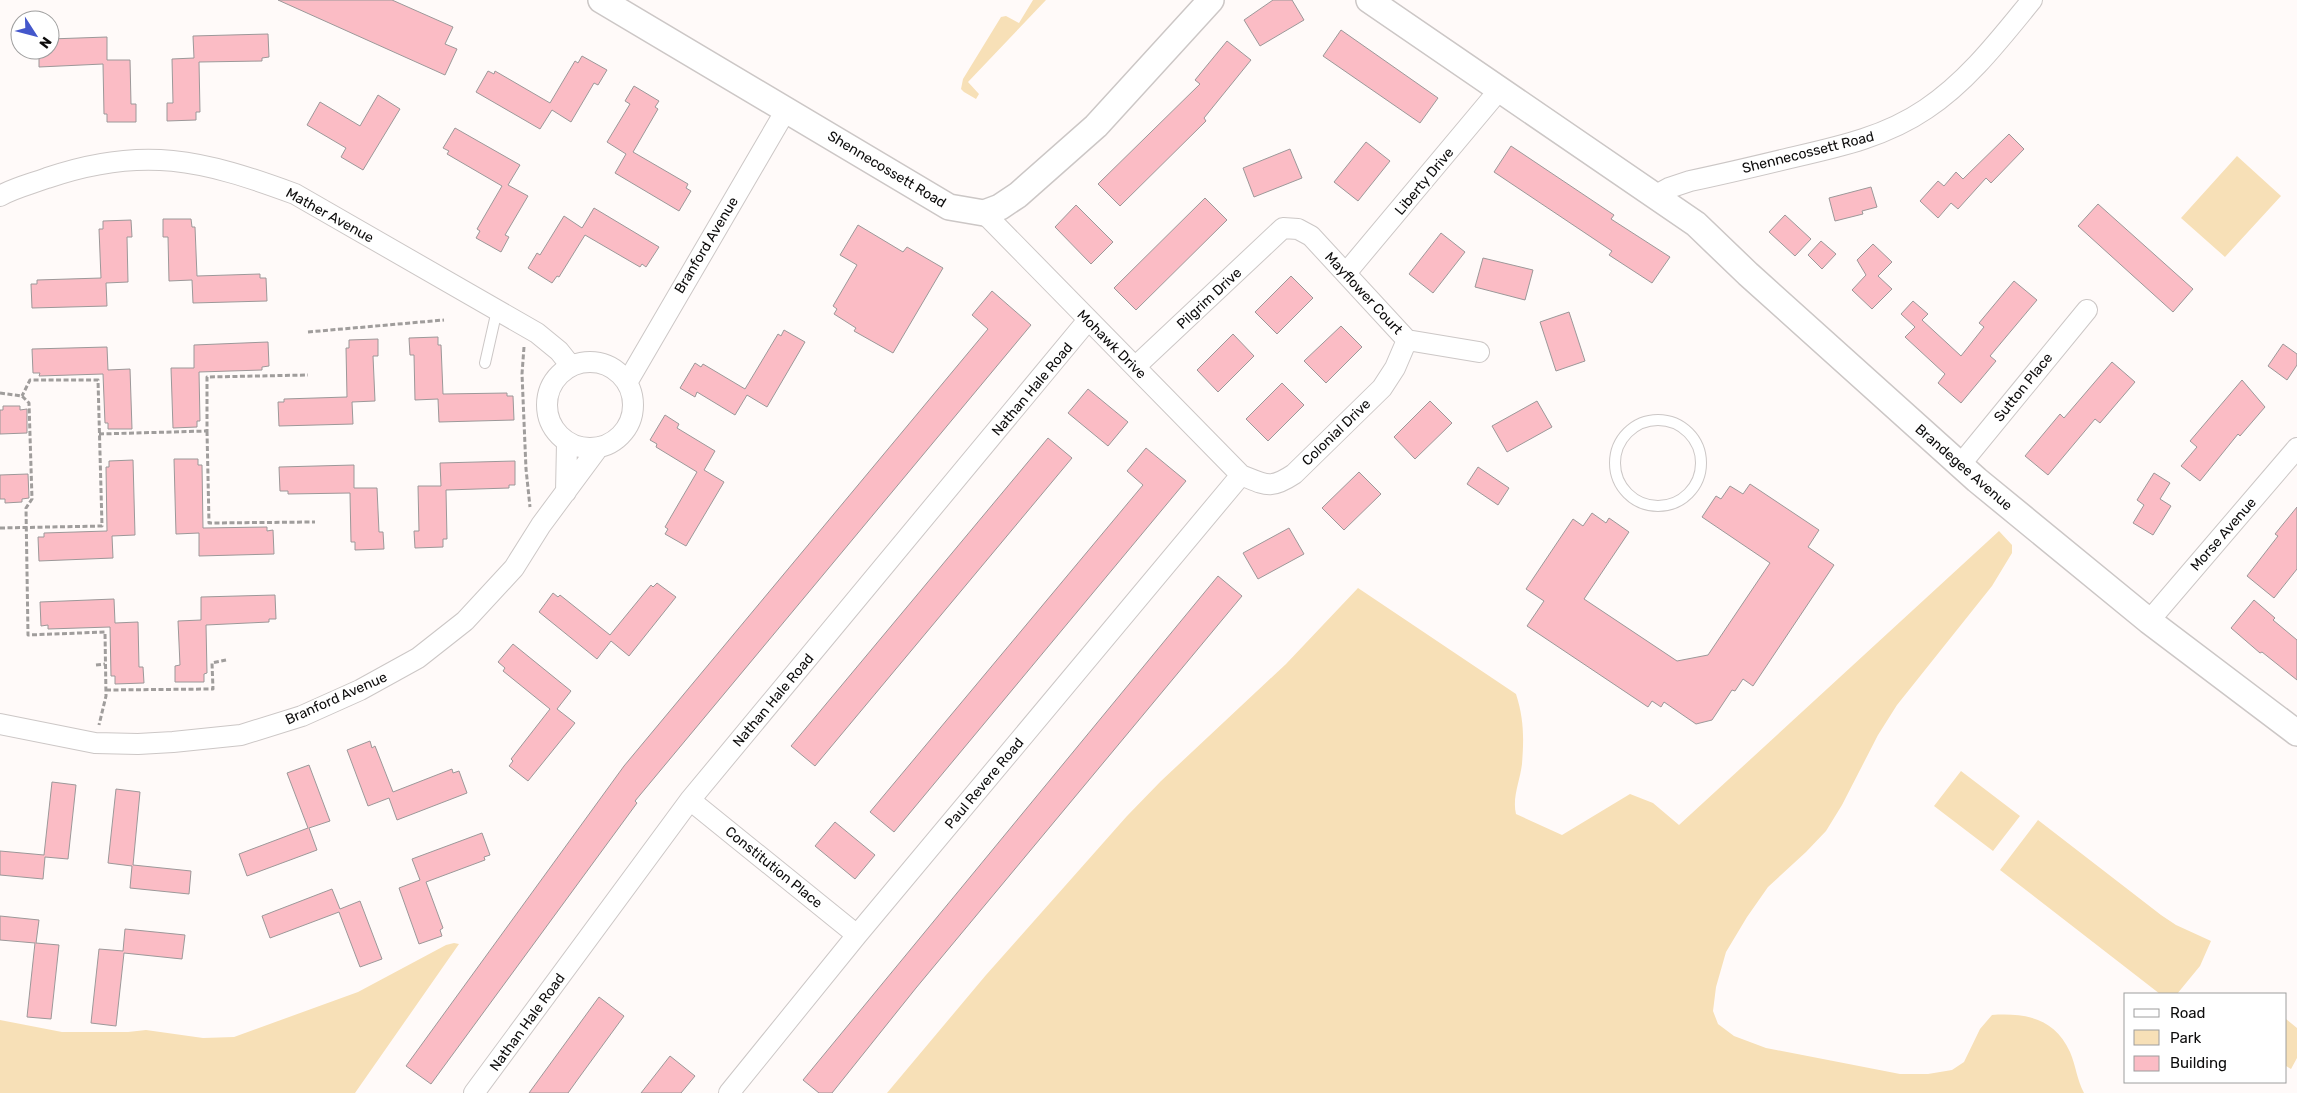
<svg xmlns="http://www.w3.org/2000/svg" width="2297" height="1093" font-family="Rubik,sans-serif">
  <style>
    .green { fill: #f7e0b7 }
    .building { fill: #fbbcc5; stroke: #9c9899 }
    .lines { fill: none; stroke-linecap: round; stroke-linejoin: round }
    .service-casing { stroke: #ccc7c6; stroke-width: 12 }
    .minor-casing { stroke: #ccc7c6; stroke-width: 22 }
    .tertiary-casing { stroke: #ccc7c6; stroke-width: 28 }
    .path { stroke: #a09d9c; stroke-width: 3; stroke-dasharray: 5 2.5; stroke-linecap: butt }
    .service { stroke: #fff; stroke-width: 10 }
    .minor { stroke: #fff; stroke-width: 20 }
    .tertiary { stroke: #fff; stroke-width: 25 }
    .labels { text-anchor: middle; stroke-width: 4; stroke-linejoin: round; paint-order: stroke }
    .street-label { font-size: 14px; fill: #0d0c0c; stroke: #fff }
  </style>
  <rect width="100%" height="100%" fill="#fffaf9"/>
  <!-- green -->
  <path class="green" d="M 1033,0 L 1046,0 L 968,82 L 979,94 L 976,99 L 964,92 L 961,89 L 963,79 L 1001,17 L 1006,16 L 1019,23 Z
    M 2237,156 L 2281,196 L 2225,257 L 2181,218 Z
    M 1999,531 L 2012,545 L 2012,553 L 1992,586 L 1897,705 L 1878,735 L 1842,805 L 1826,831 L 1806,852 L 1768,887 L 1747,917 L 1726,952 L 1716,987 L 1713,1011 L 1718,1024 L 1734,1036 L 1766,1048 L 1900,1074 L 1928,1074 L 1952,1070 L 1964,1062 L 1980,1029 L 1992,1015 C 2026,1013 2055,1018 2070,1052 C 2076,1066 2077,1080 2084,1093 L 887,1093 L 986,975 L 1127,816 L 1161,781 L 1286,664 L 1358,588 L 1516,694 C 1524,719 1524,738 1522,764 C 1520,781 1512,797 1516,814 L 1562,835 L 1630,794 L 1653,803 L 1679,825 Z
    M 1961,771 L 2020,816 L 1993,851 L 1934,806 Z
    M 2038,820 L 2161,915 L 2176,925 L 2211,941 L 2200,966 L 2177,994 L 2160,994 L 2000,870 Z
    M 454,943 L 459,944 L 355,1093 L 0,1093 L 0,1020 L 62,1032 L 128,1032 L 146,1030 L 203,1038 L 234,1037 L 358,992 L 446,945 Z
    M 2286,1019 L 2297,1028 L 2297,1058 L 2291,1069 L 2286,1066 Z"/>
  <!-- building -->
  <path class="building" d="M 278,0 L 392,0 L 453,27 L 445,44 L 457,49 L 445,75 Z
    M 1273,0 L 1292,0 L 1304,20 L 1260,46 L 1244,20 Z
    M 1341,30 L 1438,98 L 1420,123 L 1323,56 Z
    M 268,34 L 269,57 L 262,58 L 262,61 L 199,62 L 200,112 L 196,112 L 196,120 L 167,121 L 167,103 L 173,103 L 172,59 L 194,58 L 193,36 Z
    M 107,37 L 107,60 L 130,60 L 131,104 L 136,104 L 136,122 L 107,122 L 107,114 L 104,114 L 103,64 L 39,67 L 39,50 L 50,50 L 50,39 Z
    M 1227,41 L 1251,60 L 1204,118 L 1206,121 L 1120,206 L 1098,184 L 1200,84 L 1195,80 Z
    M 582,56 L 607,70 L 598,85 L 594,83 L 571,122 L 552,110 L 540,129 L 476,92 L 488,71 L 494,74 L 495,71 L 550,103 L 575,61 L 578,63 Z
    M 634,86 L 659,101 L 655,107 L 658,109 L 633,152 L 688,184 L 686,188 L 691,191 L 679,211 L 615,173 L 626,154 L 607,142 L 630,104 L 625,101 Z
    M 378,95 L 400,109 L 363,170 L 341,157 L 346,148 L 307,125 L 320,102 L 360,126 Z
    M 455,128 L 520,165 L 508,185 L 528,196 L 505,235 L 509,237 L 501,252 L 476,238 L 480,231 L 477,229 L 502,186 L 447,154 L 449,151 L 443,148 Z
    M 2009,134 L 2024,149 L 1991,183 L 1986,178 L 1958,209 L 1951,203 L 1938,218 L 1920,201 L 1938,181 L 1944,186 L 1956,172 L 1963,179 Z
    M 1366,142 L 1390,161 L 1358,201 L 1334,182 Z
    M 1511,146 L 1614,215 L 1611,219 L 1670,257 L 1652,283 L 1609,255 L 1612,251 L 1494,172 Z
    M 1290,149 L 1302,178 L 1254,197 L 1243,168 Z
    M 1871,187 L 1877,207 L 1862,211 L 1863,214 L 1835,221 L 1829,198 Z
    M 1205,198 L 1227,220 L 1136,310 L 1114,288 Z
    M 2098,204 L 2193,289 L 2173,312 L 2078,226 Z
    M 1076,205 L 1113,242 L 1091,264 L 1055,227 Z
    M 594,208 L 659,247 L 646,267 L 642,264 L 640,267 L 585,235 L 559,277 L 557,276 L 552,283 L 528,268 L 537,253 L 540,255 L 564,216 L 582,228 Z
    M 1785,215 L 1811,239 L 1795,256 L 1769,232 Z
    M 163,219 L 191,219 L 192,227 L 195,227 L 197,276 L 260,274 L 260,278 L 266,278 L 267,301 L 193,303 L 192,280 L 169,281 L 168,237 L 163,237 Z
    M 131,220 L 132,237 L 127,237 L 128,282 L 106,283 L 107,306 L 32,308 L 31,284 L 37,284 L 37,280 L 101,278 L 99,229 L 103,229 L 103,221 Z
    M 858,225 L 903,252 L 907,247 L 943,268 L 893,353 L 854,331 L 856,328 L 834,314 L 837,309 L 833,306 L 857,265 L 840,255 Z
    M 1441,233 L 1465,252 L 1433,293 L 1409,274 Z
    M 1821,241 L 1836,254 L 1822,269 L 1808,255 Z
    M 1873,244 L 1892,262 L 1878,276 L 1892,289 L 1872,309 L 1852,290 L 1866,275 L 1857,260 Z
    M 1483,258 L 1533,270 L 1525,300 L 1475,287 Z
    M 1291,276 L 1313,298 L 1277,334 L 1255,312 Z
    M 2014,281 L 2037,300 L 1990,356 L 1996,361 L 1961,403 L 1938,383 L 1945,374 L 1905,337 L 1915,327 L 1901,314 L 1913,301 L 1928,314 L 1922,320 L 1961,356 L 1984,327 L 1979,323 Z
    M 992,291 L 1031,325 L 635,801 L 637,803 L 431,1084 L 406,1066 L 624,766 L 988,329 L 972,315 Z
    M 1569,312 L 1585,361 L 1556,371 L 1540,322 Z
    M 1341,326 L 1362,347 L 1326,383 L 1304,361 Z
    M 784,330 L 805,342 L 767,407 L 747,395 L 735,415 L 697,392 L 695,397 L 680,388 L 695,363 L 701,367 L 703,364 L 745,389 L 778,334 L 781,336 Z
    M 1233,334 L 1254,356 L 1218,392 L 1197,370 Z
    M 438,337 L 438,345 L 441,345 L 443,394 L 507,393 L 507,396 L 513,396 L 514,420 L 439,422 L 438,399 L 415,400 L 414,355 L 410,355 L 409,338 Z
    M 378,339 L 378,356 L 373,356 L 375,401 L 352,402 L 353,424 L 279,426 L 278,402 L 284,402 L 284,399 L 347,397 L 346,348 L 349,348 L 349,340 Z
    M 268,342 L 269,366 L 262,367 L 262,370 L 199,372 L 200,421 L 197,421 L 197,427 L 173,428 L 171,368 L 194,368 L 194,345 Z
    M 2283,344 L 2297,354 L 2297,365 L 2287,380 L 2268,366 Z
    M 107,347 L 108,370 L 130,369 L 132,429 L 108,429 L 108,423 L 105,423 L 103,374 L 39,376 L 40,373 L 33,373 L 32,349 Z
    M 2112,362 L 2135,382 L 2100,423 L 2095,419 L 2048,475 L 2025,456 L 2060,414 L 2064,418 Z
    M 2242,380 L 2265,407 L 2240,436 L 2238,434 L 2200,481 L 2181,466 L 2197,447 L 2190,441 Z
    M 1282,383 L 1304,405 L 1268,441 L 1246,419 Z
    M 1088,389 L 1128,422 L 1108,446 L 1068,413 Z
    M 1430,401 L 1452,423 L 1415,459 L 1394,437 Z
    M 1537,401 L 1552,427 L 1507,452 L 1492,426 Z
    M 3,406 L 20,406 L 20,410 L 27,409 L 27,433 L 0,434 L 0,410 L 3,410 Z
    M 665,415 L 679,424 L 677,428 L 715,451 L 704,470 L 724,482 L 686,546 L 665,534 L 668,529 L 665,527 L 697,472 L 656,447 L 657,444 L 650,440 Z
    M 1048,438 L 1072,458 L 815,766 L 791,746 Z
    M 1146,448 L 1186,481 L 894,832 L 870,812 L 1143,485 L 1127,471 Z
    M 174,459 L 198,459 L 198,465 L 202,465 L 203,528 L 267,527 L 267,531 L 273,530 L 274,554 L 199,556 L 199,533 L 176,534 Z
    M 133,460 L 135,535 L 112,536 L 113,558 L 39,561 L 38,537 L 44,537 L 44,533 L 107,531 L 106,467 L 109,467 L 109,461 Z
    M 515,461 L 515,485 L 509,485 L 509,488 L 446,490 L 447,539 L 443,539 L 443,547 L 415,548 L 414,531 L 419,531 L 418,486 L 441,486 L 440,463 Z
    M 354,465 L 354,488 L 377,488 L 379,532 L 383,532 L 384,549 L 355,550 L 355,542 L 351,542 L 350,493 L 288,494 L 288,491 L 280,491 L 279,467 Z
    M 1478,467 L 1509,488 L 1498,505 L 1467,484 Z
    M 1359,472 L 1381,494 L 1344,530 L 1322,508 Z
    M 2154,473 L 2170,483 L 2160,499 L 2171,506 L 2153,535 L 2133,523 L 2144,505 L 2137,500 Z
    M 28,474 L 29,498 L 22,499 L 22,502 L 5,503 L 5,499 L 0,499 L 0,475 Z
    M 1750,484 L 1819,530 L 1808,547 L 1834,565 L 1753,686 L 1743,679 L 1735,691 L 1732,690 L 1712,720 L 1696,724 L 1664,702 L 1661,707 L 1652,701 L 1648,707 L 1527,626 L 1544,601 L 1526,589 L 1573,519 L 1583,526 L 1592,513 L 1606,523 L 1609,518 L 1629,532 L 1584,599 L 1677,661 L 1708,655 L 1770,563 L 1702,517 L 1716,496 L 1721,499 L 1730,486 L 1743,494 Z
    M 2297,507 L 2297,569 L 2274,598 L 2247,576 L 2278,536 L 2275,534 Z
    M 1289,528 L 1304,554 L 1258,579 L 1243,553 Z
    M 1218,576 L 1242,596 L 916,988 L 832,1093 L 819,1093 L 803,1080 Z
    M 657,583 L 676,597 L 629,656 L 611,641 L 597,659 L 539,612 L 553,593 L 558,597 L 560,595 L 610,635 L 651,585 L 653,587 Z
    M 275,595 L 276,619 L 269,619 L 269,622 L 206,625 L 207,673 L 204,674 L 204,682 L 175,682 L 175,666 L 180,665 L 178,621 L 201,620 L 201,597 Z
    M 114,599 L 115,623 L 138,622 L 139,667 L 143,667 L 144,683 L 115,684 L 115,676 L 111,676 L 110,627 L 48,629 L 48,625 L 41,626 L 40,602 Z
    M 2254,600 L 2275,618 L 2273,620 L 2297,640 L 2297,680 L 2262,652 L 2260,653 L 2231,628 Z
    M 513,644 L 571,691 L 557,709 L 575,723 L 528,781 L 509,766 L 513,761 L 511,759 L 550,709 L 503,671 L 505,668 L 498,662 Z
    M 370,741 L 372,748 L 375,746 L 393,792 L 452,769 L 453,773 L 459,771 L 467,793 L 397,820 L 389,798 L 368,806 L 347,750 Z
    M 309,765 L 330,821 L 309,828 L 317,850 L 247,876 L 239,854 L 308,828 L 287,773 Z
    M 52,782 L 76,785 L 68,859 L 45,857 L 43,879 L 0,875 L 0,851 L 44,855 Z
    M 116,789 L 140,792 L 133,865 L 191,871 L 189,894 L 130,888 L 132,866 L 108,863 Z
    M 835,822 L 875,855 L 855,879 L 815,846 Z
    M 482,833 L 490,855 L 484,857 L 485,860 L 426,882 L 443,928 L 440,930 L 442,936 L 419,944 L 399,888 L 420,880 L 412,859 Z
    M 332,889 L 340,909 L 360,901 L 382,959 L 360,967 L 339,912 L 270,938 L 262,916 Z
    M 0,916 L 39,920 L 36,943 L 59,945 L 51,1019 L 27,1017 L 35,943 L 0,940 Z
    M 125,929 L 185,935 L 182,959 L 124,953 L 116,1026 L 91,1023 L 99,949 L 123,951 Z
    M 599,997 L 624,1016 L 578,1079 L 568,1093 L 529,1093 Z
    M 670,1056 L 695,1076 L 681,1093 L 641,1093 Z"/>
  <g class="lines">
    <defs>
      <path id="service" d="M 485,363 L 497,310
        M1615 463a43 43 0 1 1 86 0a43 43 0 1 1-86 0Z"/>
      <path id="minor" d="M 1656,195 L 1669,188 L 1690,181 C 1723,174 1757,166 1790,158 C 1838,147 1885,137 1926,109 C 1968,81 2000,39 2032,0
        M 0,196 C 14,188 31,184 47,178 C 143,145 203,160 295,194 L 537,333 L 559,351 L 571,366
        M 984,213 L 1241,475 C 1266,485 1270,490 1294,474 L 1382,388 L 1395,368 L 1407,340
        M 1346,273 L 1500,89
        M547 405a43 43 0 1 1 86 0a43 43 0 1 1-86 0Z
        M 1135,367 L 1283,228 L 1298,229 L 1311,236 L 1407,340 L 1479,352
        M 628,381 L 786,110
        M 1960,465 L 2087,310
        M 566,492 L 567,443
        M 2149,621 L 2297,448
        M 0,724 L 95,743 L 138,744 L 173,742 L 241,735 L 302,716 L 360,690 L 418,658 L 465,621 L 514,568 L 541,525 L 598,448
        M 690,800 L 857,935
        M 474,1093 L 690,800 L 1088,320
        M 729,1093 L 857,935 L 1241,475"/>
      <path id="tertiary" d="M 601,0 L 949,207 L 984,213 L 1000,207 L 1018,195 L 1096,126 L 1211,0
        M 1369,0 L 1696,224 L 1748,274 L 1977,480 L 2149,621 L 2297,733"/>
    </defs>
    <!-- service casing -->
    <use href="#service" class="service-casing"/>
    <!-- minor casing -->
    <use href="#minor" class="minor-casing"/>
    <!-- tertiary casing -->
    <use href="#tertiary" class="tertiary-casing"/>
    <!-- path -->
    <path class="path" d="M 308,332 L 444,320
      M 524,347 L 522,374 L 526,469 L 530,507
      M 0,393 L 22,396 L 29,403 L 32,499 L 26,508 L 28,635 L 105,632 L 106,696 L 99,725
      M 207,431 L 209,523 L 315,522
      M 99,434 L 207,431 L 207,377 L 308,375
      M 0,528 L 102,526 L 98,380 L 30,380 L 22,396
      M 96,665 L 105,664
      M 106,690 L 213,689 L 212,663 L 226,660"/>
    <!-- service -->
    <use href="#service" class="service"/>
    <!-- minor -->
    <use href="#minor" class="minor"/>
    <!-- tertiary -->
    <use href="#tertiary" class="tertiary"/>
  </g>
  <g class="labels">
    <!-- street labels -->
    <g class="street-label">
      <text transform="translate(1808 152) rotate(-14)" y="5">Shennecossett Road</text>
      <text transform="translate(887 169) rotate(31)" y="5">Shennecossett Road</text>
      <text transform="translate(1424 181) rotate(-50)" y="5">Liberty Drive</text>
      <text transform="translate(330 215) rotate(29)" y="5">Mather Avenue</text>
      <text transform="translate(706 245) rotate(-59)" y="5">Branford Avenue</text>
      <text transform="translate(1364 293) rotate(47)" y="5">Mayflower Court</text>
      <text transform="translate(1209 298) rotate(-43)" y="5">Pilgrim Drive</text>
      <text transform="translate(1112 344) rotate(45)" y="5">Mohawk Drive</text>
      <text transform="translate(2023 387) rotate(-51)" y="5">Sutton Place</text>
      <text transform="translate(1032 389) rotate(-50)" y="5">Nathan Hale Road</text>
      <text transform="translate(1336 432) rotate(-44)" y="5">Colonial Drive</text>
      <text transform="translate(1964 467) rotate(41)" y="5">Brandegee Avenue</text>
      <text transform="translate(2223 534) rotate(-49)" y="5">Morse Avenue</text>
      <text transform="translate(336 698) rotate(-24)" y="5">Branford Avenue</text>
      <text transform="translate(773 700) rotate(-50)" y="5">Nathan Hale Road</text>
      <text transform="translate(984 783) rotate(-50)" y="5">Paul Revere Road</text>
      <text transform="translate(774 867) rotate(39)" y="5">Constitution Place</text>
      <text transform="translate(527 1022) rotate(-54)" y="5">Nathan Hale Road</text>
    </g>
  </g>
  <!-- legend -->
  <rect x="2124" y="993" width="162" height="90" fill="#ffffff" stroke="#9e9e9e"/>
  <rect x="2134" y="1009" width="25" height="8" fill="#ffffff" stroke="#9e9e9e"/>
  <text x="2170" y="1018" font-size="15" fill="#0d0c0c">Road</text>
  <rect x="2134" y="1030" width="25" height="15" fill="#f7e0b7" stroke="#9e9e9e"/>
  <text x="2170" y="1043" font-size="15" fill="#0d0c0c">Park</text>
  <rect x="2134" y="1056" width="25" height="15" fill="#fbbcc5" stroke="#9e9e9e"/>
  <text x="2170" y="1068" font-size="15" fill="#0d0c0c">Building</text>
  <!-- north arrow -->
  <g transform="translate(35 35) rotate(126)"><circle r="24" fill="#ffffff" stroke="#9e9e9e"/>
  <path d="M0-4L9 19L0 12L-9 19Z" fill="#4457cb"/>
  <text y="-8" font-size="14" font-weight="bold" text-anchor="middle" fill="#0d0c0c">N</text>
  </g>
</svg>
